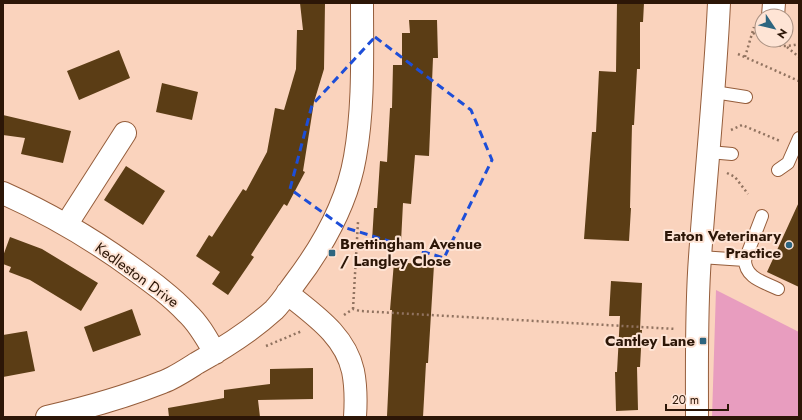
<svg xmlns="http://www.w3.org/2000/svg" width="802" height="420" font-family="Jost,sans-serif">
  <style>
    .green { fill: #e89dbf }
    .building { fill: #5b3d15 }
    .lines { fill: none; stroke-linecap: round; stroke-linejoin: round }
    .service-casing { stroke: #955d3b; stroke-width: 14 }
    .minor-casing { stroke: #955d3b; stroke-width: 24 }
    .tertiary-casing { stroke: #955d3b; stroke-width: 24 }
    .path { stroke: #917360; stroke-width: 2.5; stroke-dasharray: 2 3; stroke-linecap: butt }
    .service { stroke: #fff; stroke-width: 12 }
    .minor { stroke: #fff; stroke-width: 22 }
    .tertiary { stroke: #fff; stroke-width: 22 }
    .marked { fill: none; stroke: #1d4ed8; stroke-width: 3; stroke-dasharray: 8 5; stroke-linejoin: round }
    .poi-dot { fill: #2d657f; stroke: #fee4d5; stroke-width: 1.5 }
    .labels { text-anchor: middle; stroke-width: 4; stroke-linejoin: round; paint-order: stroke }
    .poi-label { font-size: 15px; font-weight: bold; fill: #2c1607; stroke: #fee4d5; text-anchor: end }
    .street-label { font-size: 15px; fill: #2c1607; stroke: #fee4d5 }
  </style>
  <rect width="100%" height="100%" fill="#fad3bd"/>
  <!-- green -->
  <path class="green" d="M 716,290 L 799,332 L 799,417 L 712,417 Z"/>
  <!-- building -->
  <path class="building" d="M 300,3 L 325,3 L 324,69 L 314,102 L 303,171 L 305,172 L 287,206 L 284,204 L 251,255 L 254,257 L 228,295 L 212,284 L 220,272 L 196,256 L 209,235 L 212,237 L 243,189 L 246,191 L 267,152 L 275,108 L 284,110 L 296,69 L 297,30 L 303,30 Z
    M 617,3 L 644,3 L 643,22 L 640,22 L 640,69 L 637,69 L 634,125 L 632,125 L 630,208 L 631,208 L 629,241 L 584,239 L 592,132 L 596,132 L 599,71 L 616,72 Z
    M 409,20 L 437,20 L 438,58 L 433,58 L 429,156 L 415,155 L 411,204 L 403,203 L 401,242 L 372,241 L 374,208 L 377,208 L 380,161 L 387,162 L 390,108 L 392,108 L 393,65 L 402,65 L 402,33 L 410,33 Z
    M 119,50 L 130,78 L 79,100 L 67,71 Z
    M 162,83 L 198,92 L 192,120 L 156,112 Z
    M 3,115 L 71,131 L 63,163 L 21,154 L 25,138 L 3,135 Z
    M 126,166 L 165,191 L 143,225 L 104,200 Z
    M 799,202 L 799,287 L 767,272 Z
    M 10,237 L 42,249 L 98,283 L 81,311 L 30,280 L 9,272 L 11,267 L 3,264 L 3,256 Z
    M 394,262 L 434,265 L 428,363 L 426,363 L 423,417 L 387,416 L 392,310 L 390,310 Z
    M 611,281 L 642,283 L 640,330 L 642,330 L 640,367 L 637,367 L 638,410 L 616,411 L 615,372 L 617,372 L 620,316 L 609,316 Z
    M 132,309 L 141,335 L 93,352 L 84,327 Z
    M 27,331 L 35,371 L 3,377 L 3,335 Z
    M 313,368 L 313,399 L 258,400 L 260,417 L 169,417 L 168,408 L 224,398 L 224,390 L 270,384 L 270,369 Z"/>
  <g class="lines">
    <defs>
      <path id="service" d="M 714,92 L 746,97
        M 709,152 L 732,154
        M 778,170 L 788,163 L 799,138
        M 762,216 L 745,260 C 745,278 764,282 778,289
        M 700,257 L 745,260"/>
      <path id="minor" d="M 773,16 L 774,3
        M 3,193 C 50,214 94,240 135,270 C 153,283 171,296 187,313 C 199,324 207,339 215,353
        M 66,225 L 125,133
        M 287,293 C 314,315 345,335 353,371 C 356,386 356,402 355,417
        M 47,417 C 86,408 125,397 163,382 C 174,378 186,370 197,363 C 224,348 251,331 274,310 C 282,302 288,292 294,284 C 323,246 347,204 355,157 C 364,106 362,55 362,3"/>
      <path id="tertiary" d="M 697,417 C 697,363 696,310 700,257 C 706,172 715,88 719,3"/>
    </defs>
    <!-- service casing -->
    <use href="#service" class="service-casing"/>
    <!-- minor casing -->
    <use href="#minor" class="minor-casing"/>
    <!-- tertiary casing -->
    <use href="#tertiary" class="tertiary-casing"/>
    <!-- path -->
    <path class="path" d="M 753,33 L 762,38
      M 765,40 C 776,47 786,47 799,44
      M 787,47 L 799,57
      M 738,54 L 799,81
      M 745,57 L 754,27
      M 731,130 L 742,125 L 780,141
      M 727,173 L 735,177 L 748,194
      M 353,309 L 358,222
      M 344,315 L 353,309 L 360,311 L 676,329
      M 266,346 L 302,331"/>
    <!-- service -->
    <use href="#service" class="service"/>
    <!-- minor -->
    <use href="#minor" class="minor"/>
    <!-- tertiary -->
    <use href="#tertiary" class="tertiary"/>
  </g>
  <!-- marked area -->
  <path class="marked" d="M 375,37 L 471,110 L 492,160 L 444,258 L 343,227 L 290,189 L 312,105 Z"/>
  <!-- markers -->
  <g class="poi-dot">
    <circle cx="789" cy="245" r="4"/>
    <rect x="328" y="249" width="8" height="8" rx="2"/>
    <rect x="699" y="337" width="8" height="8" rx="2"/>
  </g>
  <g class="labels">
    <!-- poi labels -->
    <g class="poi-label">
      <text x="781" y="241">Eaton Veterinary<tspan x="781" dy="17">Practice</tspan></text>
      <text x="340" y="249" text-anchor="start">Brettingham Avenue<tspan x="340" dy="17">/ Langley Close</tspan></text>
      <text x="695" y="346">Cantley Lane</text>
    </g>
    <!-- street labels -->
    <g class="street-label">
      <text transform="translate(137 275) rotate(36)" y="5">Kedleston Drive</text>
    </g>
  </g>
  <!-- border -->
  <rect width="802" height="420" fill="none" stroke="#2c1607" stroke-width="8"/>
  <!-- north arrow -->
  <g transform="translate(774 28) rotate(125)"><circle r="19" fill="#fee4d5" stroke="#aa9283"/>
  <path d="M0-3L7 15L0 10L-7 15Z" fill="#2d657f"/>
  <text y="-6" font-size="11" font-weight="bold" text-anchor="middle" fill="#2c1607">N</text>
  </g>
  <!-- scale -->
  <path d="M666 404v6h62v-6" fill="none" stroke="#2c1607" stroke-width="2"/>
  <text x="672" y="404" font-size="12" fill="#2c1607" stroke="#fee4d5" stroke-width="3" paint-order="stroke">20 m</text>
</svg>
